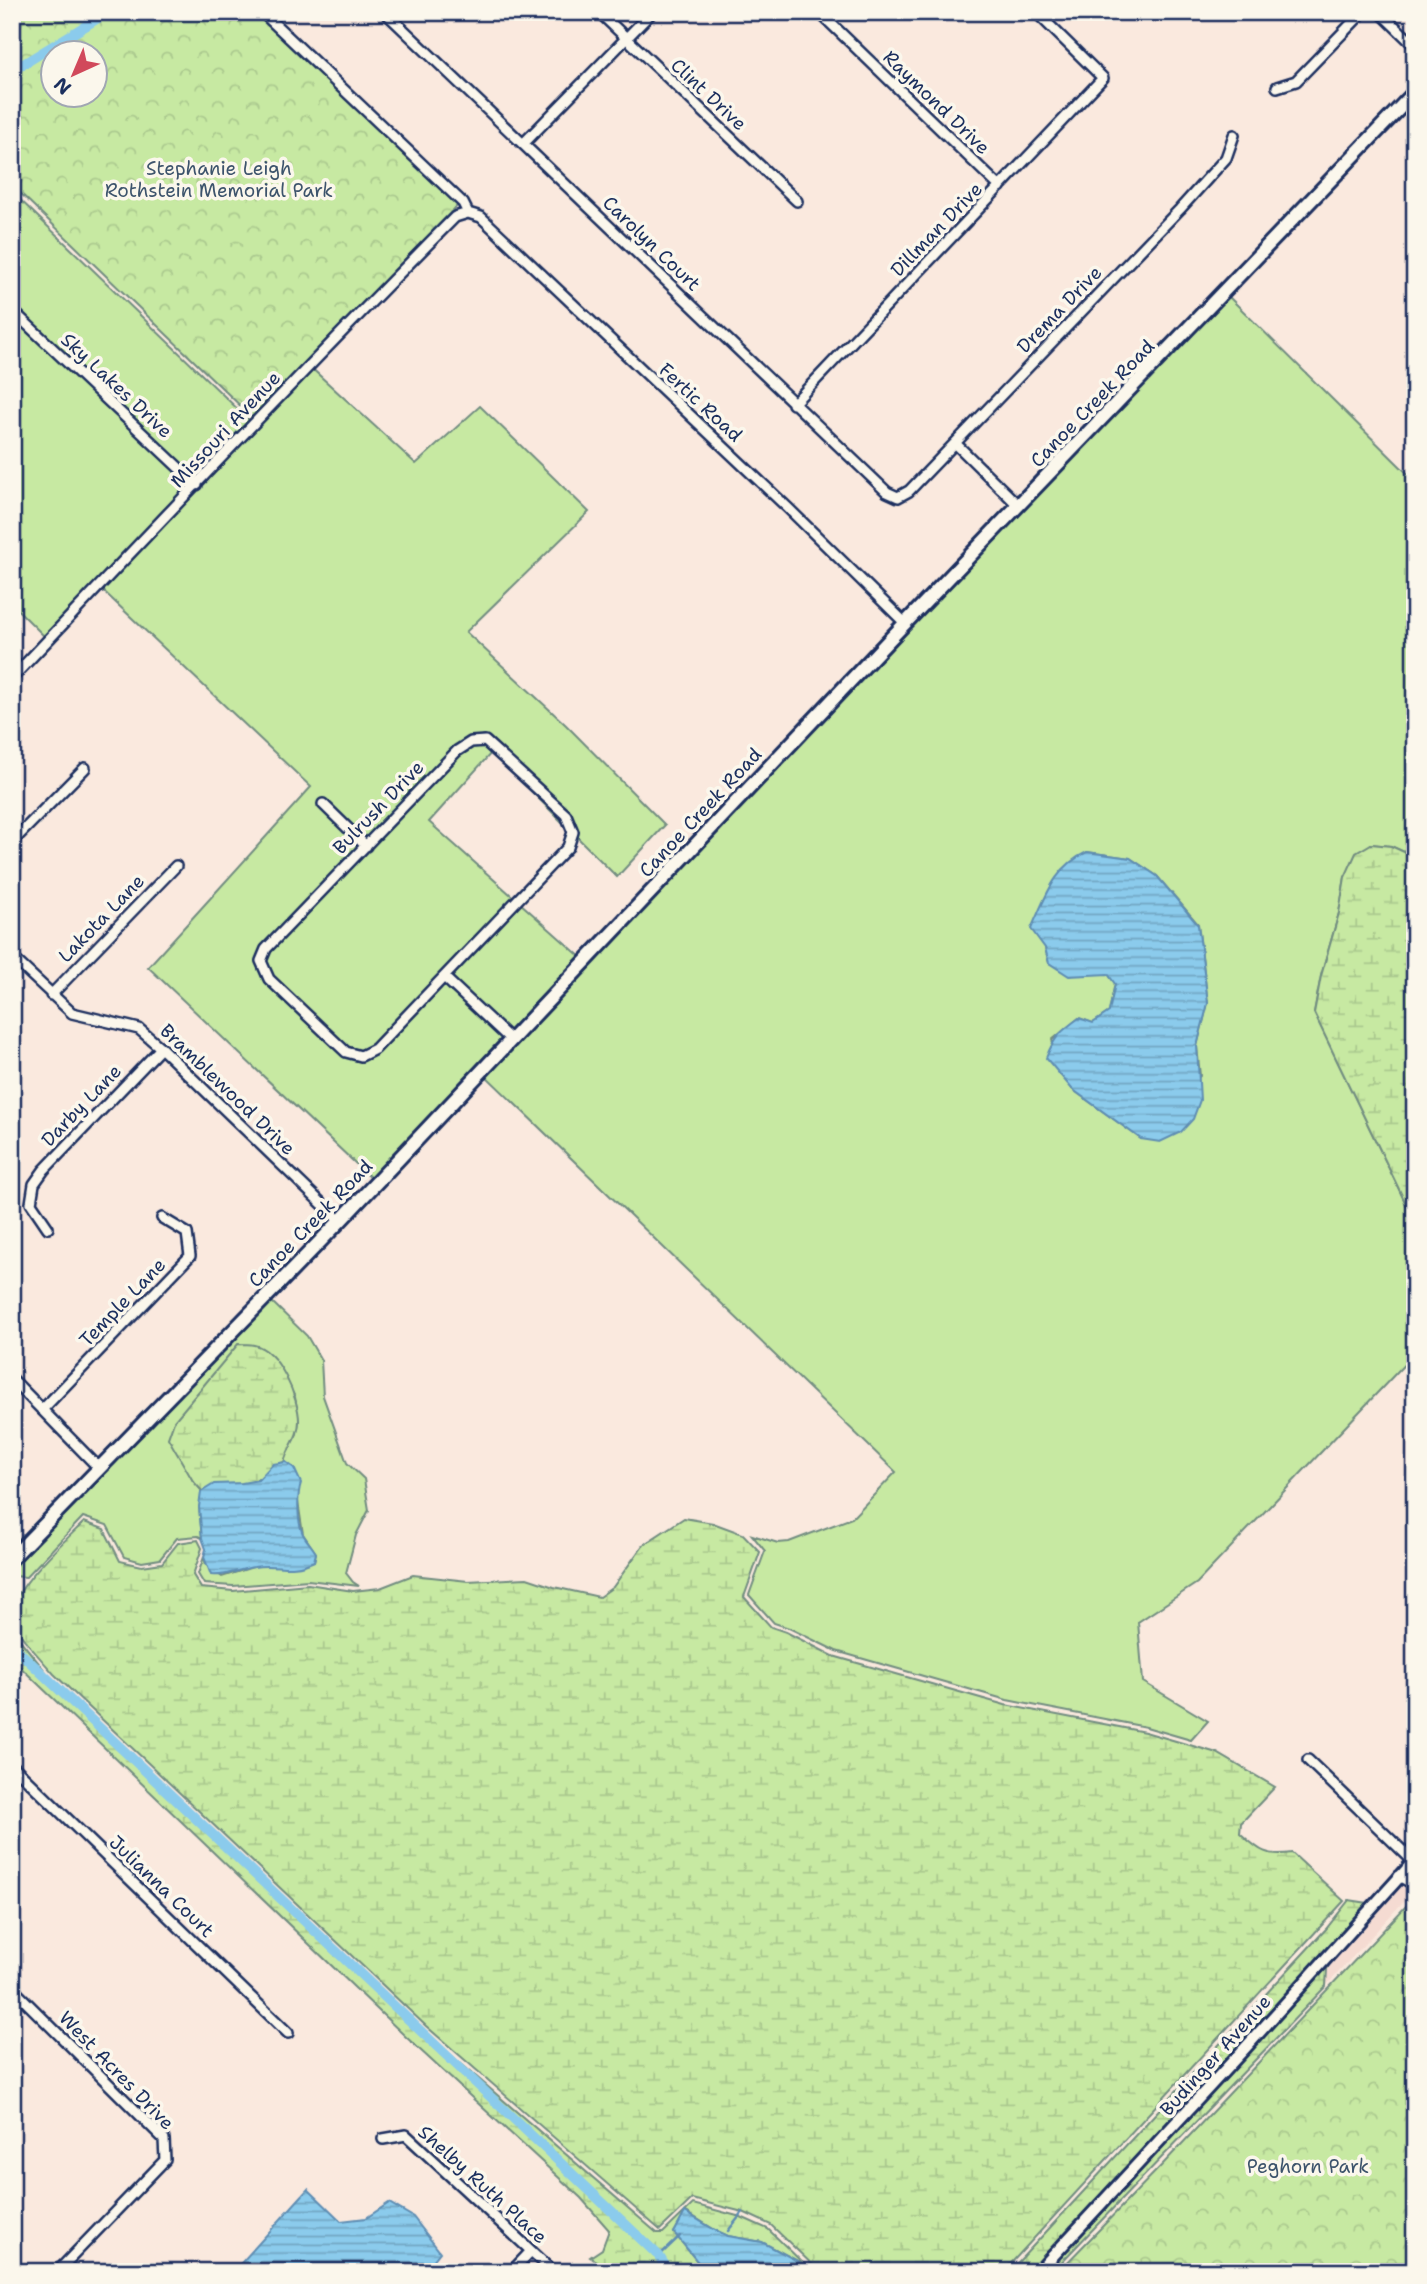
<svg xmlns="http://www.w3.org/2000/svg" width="1427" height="2284" font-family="'Shantell Sans',sans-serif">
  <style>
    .built { fill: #f5dbd2 }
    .grass { fill: #c7e9a2; stroke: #718c80; stroke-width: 2; fill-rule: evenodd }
    .wetland { fill: url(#wetland-marsh); stroke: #718c80; stroke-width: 2 }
    .park { fill: url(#park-crowns); stroke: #718c80; stroke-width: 2; fill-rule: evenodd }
    .water { fill: url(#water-rules); stroke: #5e8db3; stroke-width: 2 }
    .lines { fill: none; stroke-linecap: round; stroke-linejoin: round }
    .stream { stroke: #5e8db3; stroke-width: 2.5 }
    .canal { stroke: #8bcbec; stroke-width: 10 }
    .minor-casing { stroke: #1b2f5e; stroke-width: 14 }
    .tertiary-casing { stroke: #1b2f5e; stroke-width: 16 }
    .secondary-casing { stroke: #1b2f5e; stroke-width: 18 }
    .minor { stroke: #fbf7ec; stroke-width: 9 }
    .tertiary { stroke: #fbf7ec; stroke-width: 10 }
    .secondary { stroke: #fbf7ec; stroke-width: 12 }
    .labels { text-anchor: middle; stroke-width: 7; stroke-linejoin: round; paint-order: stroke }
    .street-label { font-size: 19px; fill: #1b2f5e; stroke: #fbf7ec }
    .park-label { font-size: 19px; fill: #3d546c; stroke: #fbf7ec }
  </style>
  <defs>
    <pattern id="wetland-marsh" width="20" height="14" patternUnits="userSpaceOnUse" patternTransform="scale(1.75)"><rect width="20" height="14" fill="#c7e9a2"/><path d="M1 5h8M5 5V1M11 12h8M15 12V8" fill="none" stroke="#aac88e"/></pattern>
    <pattern id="park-crowns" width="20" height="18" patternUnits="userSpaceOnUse" patternTransform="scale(1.75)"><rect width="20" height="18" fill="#c7e9a2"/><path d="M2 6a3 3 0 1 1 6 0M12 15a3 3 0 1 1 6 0" fill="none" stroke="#aac88e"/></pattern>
    <pattern id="water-rules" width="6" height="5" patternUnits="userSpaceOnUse" patternTransform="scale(1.75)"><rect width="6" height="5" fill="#8bcbec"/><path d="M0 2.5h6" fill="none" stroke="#71a5c2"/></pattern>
  </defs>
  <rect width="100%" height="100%" fill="#fae9de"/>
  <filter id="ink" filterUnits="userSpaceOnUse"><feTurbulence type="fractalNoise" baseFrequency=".0143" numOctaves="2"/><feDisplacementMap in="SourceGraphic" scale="14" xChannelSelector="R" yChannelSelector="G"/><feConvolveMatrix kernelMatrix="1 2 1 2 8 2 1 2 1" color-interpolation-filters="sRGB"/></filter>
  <g filter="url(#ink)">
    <!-- built -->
    <path class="built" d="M 1415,1867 L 1415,1904 L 1407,1900 L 1403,1902 L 1326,1986 L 1327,1969 L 1332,1959 Z"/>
    <!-- grass -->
    <path class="grass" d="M 12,192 L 249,420 L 251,421 L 308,365 L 416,464 L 480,406 L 589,512 L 466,632 L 566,725 L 665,825 L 617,877 L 492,752 L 429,822 L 582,958 L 372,1179 L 148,967 L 311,787 L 97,585 L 46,638 L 12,604 Z
      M 1228,296 L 1415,481 L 1415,857 L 1391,846 L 1371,844 L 1345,877 L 1339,913 L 1321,976 L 1314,1012 L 1409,1210 L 1415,1215 L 1415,1353 L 1197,1583 L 1138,1622 L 1143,1682 L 1208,1721 L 1191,1740 L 1146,1727 L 1007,1700 L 836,1651 L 789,1628 L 774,1623 L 749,1595 L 765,1551 L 752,1535 L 778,1543 L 789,1542 L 852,1518 L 896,1472 L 485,1075 L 909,627 ZM 1087,852 L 1130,858 L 1157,876 L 1198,924 L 1208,1003 L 1197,1046 L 1200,1076 L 1141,1139 L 1072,1089 L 1052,1040 L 1079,1018 L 1093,1023 L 1109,1012 L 1115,983 L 1108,974 L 1092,974 L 1049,963 L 1045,948 Z
      M 270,1300 L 307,1336 L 321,1360 L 323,1396 L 347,1463 L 364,1479 L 369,1510 L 356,1535 L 346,1573 L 353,1582 L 359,1586 L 308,1580 L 233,1586 L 204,1584 L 198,1574 L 204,1557 L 206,1565 L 222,1577 L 256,1566 L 314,1561 L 316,1553 L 303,1534 L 297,1495 L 284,1462 L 287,1451 L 297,1434 L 299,1421 L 295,1397 L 276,1362 L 179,1453 L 193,1481 L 203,1492 L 199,1507 L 202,1538 L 198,1536 L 177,1538 L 160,1559 L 142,1562 L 124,1557 L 107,1525 L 83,1517 L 26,1577 L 12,1576 L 12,1565 Z"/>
    <!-- wetland -->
    <path class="wetland" d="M 1371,844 L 1391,846 L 1415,857 L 1415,1215 L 1409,1210 L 1314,1013 L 1321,976 L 1339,913 L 1345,877 L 1356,853 Z
      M 238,1344 C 243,1344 249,1344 254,1345 C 279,1350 299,1399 299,1421 C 299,1436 288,1448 284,1462 C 266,1466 270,1474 257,1480 C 238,1489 223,1478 203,1492 L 193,1481 L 168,1438 L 174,1421 Z
      M 684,1518 L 713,1523 L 743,1534 L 760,1552 L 744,1597 L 771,1627 L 786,1632 L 833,1656 L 1005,1705 L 1145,1732 L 1217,1753 L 1275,1787 L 1241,1823 L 1240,1833 C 1259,1850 1265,1857 1292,1853 L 1344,1901 L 1003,2272 L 820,2272 L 771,2225 L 743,2212 L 692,2199 L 660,2230 L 426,2026 L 54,1674 C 46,1665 15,1630 12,1622 C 3,1595 65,1541 84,1522 L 104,1529 L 120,1561 L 142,1566 L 162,1563 L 178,1543 L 198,1540 L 202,1548 L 193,1575 L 201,1588 L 233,1591 L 308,1584 L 353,1591 L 380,1588 L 413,1575 L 468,1581 L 527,1578 L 554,1587 L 599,1597 L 613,1587 L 643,1545 Z
      M 12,1630 L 50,1677 L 422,2030 L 657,2233 L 663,2233 L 693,2204 L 741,2217 L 768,2229 L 805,2265 L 762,2242 L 728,2236 L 715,2230 L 686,2212 L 674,2233 L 706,2272 L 612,2272 L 590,2257 L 602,2249 L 609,2230 L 581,2198 L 406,2037 L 12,1659 Z
      M 1349,1900 L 1368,1903 L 1090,2210 L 1031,2272 L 1009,2272 L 1326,1929 Z
      M 1332,1959 L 1327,1969 L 1326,1986 L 1052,2272 L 1045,2272 L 1097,2218 Z"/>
    <!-- park -->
    <path class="park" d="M 12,12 L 260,12 L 459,204 L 252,417 L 12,185 ZM 52,52 L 94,52 L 94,94 L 52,94 Z
      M 1407,1905 L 1415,1910 L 1415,2272 L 1058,2272 L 1162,2165 Z"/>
    <!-- water -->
    <path class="water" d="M 1087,852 L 1130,858 L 1157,876 L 1198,925 L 1208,1003 L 1197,1046 L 1200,1100 L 1193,1119 L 1181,1132 L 1160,1142 L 1141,1139 L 1072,1089 L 1046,1058 C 1054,1037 1061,1031 1079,1018 L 1093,1023 L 1109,1012 L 1115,984 L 1108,974 L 1069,976 L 1049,963 L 1045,948 L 1031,929 C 1046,897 1053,868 1087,852 Z
      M 286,1462 L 294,1468 L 301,1483 C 297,1495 297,1521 303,1534 C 306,1540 312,1546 316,1553 L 314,1561 C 290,1573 278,1563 254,1567 C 239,1569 227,1577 211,1575 L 204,1557 L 206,1549 L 202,1538 L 199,1507 L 201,1492 L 214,1484 L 242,1483 L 258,1480 L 273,1464 Z
      M 308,2189 L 341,2221 L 366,2218 L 389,2203 L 413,2217 L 440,2252 L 424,2272 L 233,2272 Z
      M 685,2212 L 715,2230 L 728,2236 L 762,2242 L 805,2265 L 813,2272 L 706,2272 L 674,2233 Z"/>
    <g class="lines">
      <!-- stream -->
      <path class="stream" d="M 728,2231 L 743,2212
        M 659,2256 L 680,2236"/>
      <!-- canal -->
      <path class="canal" d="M 12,71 L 108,12
        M 12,1645 L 659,2256 L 669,2272"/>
      <defs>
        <path id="minor" d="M 262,12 L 463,203 L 468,213
          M 385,12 L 887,492 L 898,497 L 909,491 L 1180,209 L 1226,158 L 1234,135
          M 599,12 L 797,201
          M 819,12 L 1000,187
          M 1380,12 L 1415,46
          M 1277,87 L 1296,81 L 1363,12
          M 523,144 L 652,12
          M 468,213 L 481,217 L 788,508 L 905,623
          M 12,310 L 197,485
          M 793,404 L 1103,78 L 1036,12
          M 956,444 L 1019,506
          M 12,678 C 159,523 305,368 455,217 L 468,213
          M 485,741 L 566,815 L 573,832 L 568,847 L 375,1049 L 361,1056 L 346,1052 L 269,979 L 261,961 L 266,949 L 457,751 L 471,742 Z
          M 323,804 L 366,846
          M 12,842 L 85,768
          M 12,957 L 72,1013 L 139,1029 L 161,1048 L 340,1221
          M 444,977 L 511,1040
          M 51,995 L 176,866
          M 48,1228 L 31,1203 L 34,1184 L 44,1170 L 161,1048
          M 12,1379 L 99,1468
          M 42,1410 L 190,1256 L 187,1233 L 162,1218
          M 1308,1760 L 1413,1861
          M 12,1765 L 288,2033
          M 1399,1876 L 1415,1885
          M 12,1988 L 164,2139 L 165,2160 L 57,2272
          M 383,2139 L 406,2135 L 554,2272
          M 511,2272 L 531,2251"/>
        <path id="tertiary" d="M 1038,2272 L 1247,2046 L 1415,1860"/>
        <path id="secondary" d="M 12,1558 L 340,1221 L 890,639 L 1415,92"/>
      </defs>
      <!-- minor casing -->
      <use href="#minor" class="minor-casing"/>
      <!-- tertiary casing -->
      <use href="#tertiary" class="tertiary-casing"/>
      <!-- secondary casing -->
      <use href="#secondary" class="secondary-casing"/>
      <!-- minor -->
      <use href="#minor" class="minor"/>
      <!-- tertiary -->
      <use href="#tertiary" class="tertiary"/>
      <!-- secondary -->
      <use href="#secondary" class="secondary"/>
    </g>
  </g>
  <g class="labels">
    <!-- street labels -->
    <g class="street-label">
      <text transform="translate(709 94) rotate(43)" y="7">Clint Drive</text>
      <text transform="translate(937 102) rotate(44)" y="7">Raymond Drive</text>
      <text transform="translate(936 229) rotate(-46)" y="7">Dillman Drive</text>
      <text transform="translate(652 243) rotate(44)" y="7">Carolyn Court</text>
      <text transform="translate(1059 309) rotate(-46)" y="7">Drema Drive</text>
      <text transform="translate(117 385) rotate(43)" y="7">Sky Lakes Drive</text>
      <text transform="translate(701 402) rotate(43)" y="7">Fertic Road</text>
      <text transform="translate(1092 403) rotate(-46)" y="7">Canoe Creek Road</text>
      <text transform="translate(225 429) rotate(-47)" y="7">Missouri Avenue</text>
      <text transform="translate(378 807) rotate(-46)" y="7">Bulrush Drive</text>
      <text transform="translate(700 812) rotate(-47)" y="7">Canoe Creek Road</text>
      <text transform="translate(101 918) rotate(-46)" y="7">Lakota Lane</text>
      <text transform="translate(228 1089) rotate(44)" y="7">Bramblewood Drive</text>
      <text transform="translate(81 1105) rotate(-46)" y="7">Darby Lane</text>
      <text transform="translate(310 1223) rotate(-46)" y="7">Canoe Creek Road</text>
      <text transform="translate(122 1302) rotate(-46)" y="7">Temple Lane</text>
      <text transform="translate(162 1886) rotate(44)" y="7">Julianna Court</text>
      <text transform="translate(1215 2055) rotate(-48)" y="7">Budinger Avenue</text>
      <text transform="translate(117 2070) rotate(46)" y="7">West Acres Drive</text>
      <text transform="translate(483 2184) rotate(42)" y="7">Shelby Ruth Place</text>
    </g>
    <!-- park labels -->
    <g class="park-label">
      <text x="219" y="175">Stephanie Leigh<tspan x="219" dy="22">Rothstein Memorial Park</tspan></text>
      <text x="1308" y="2173">Peghorn Park</text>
    </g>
  </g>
  <!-- margin -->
  <rect width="1427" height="2284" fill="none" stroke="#fbf7ec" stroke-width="42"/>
  <rect x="21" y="21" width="1385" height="2242" fill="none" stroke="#1b2f5e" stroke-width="2.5" filter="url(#ink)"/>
  <!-- north arrow -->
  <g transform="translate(74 74) rotate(224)"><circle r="33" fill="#fbf7ec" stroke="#a1a7b3" stroke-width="2"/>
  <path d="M0-5L12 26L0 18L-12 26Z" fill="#d1495b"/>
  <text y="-10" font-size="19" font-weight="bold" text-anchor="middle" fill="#1b2f5e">N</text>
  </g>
</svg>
